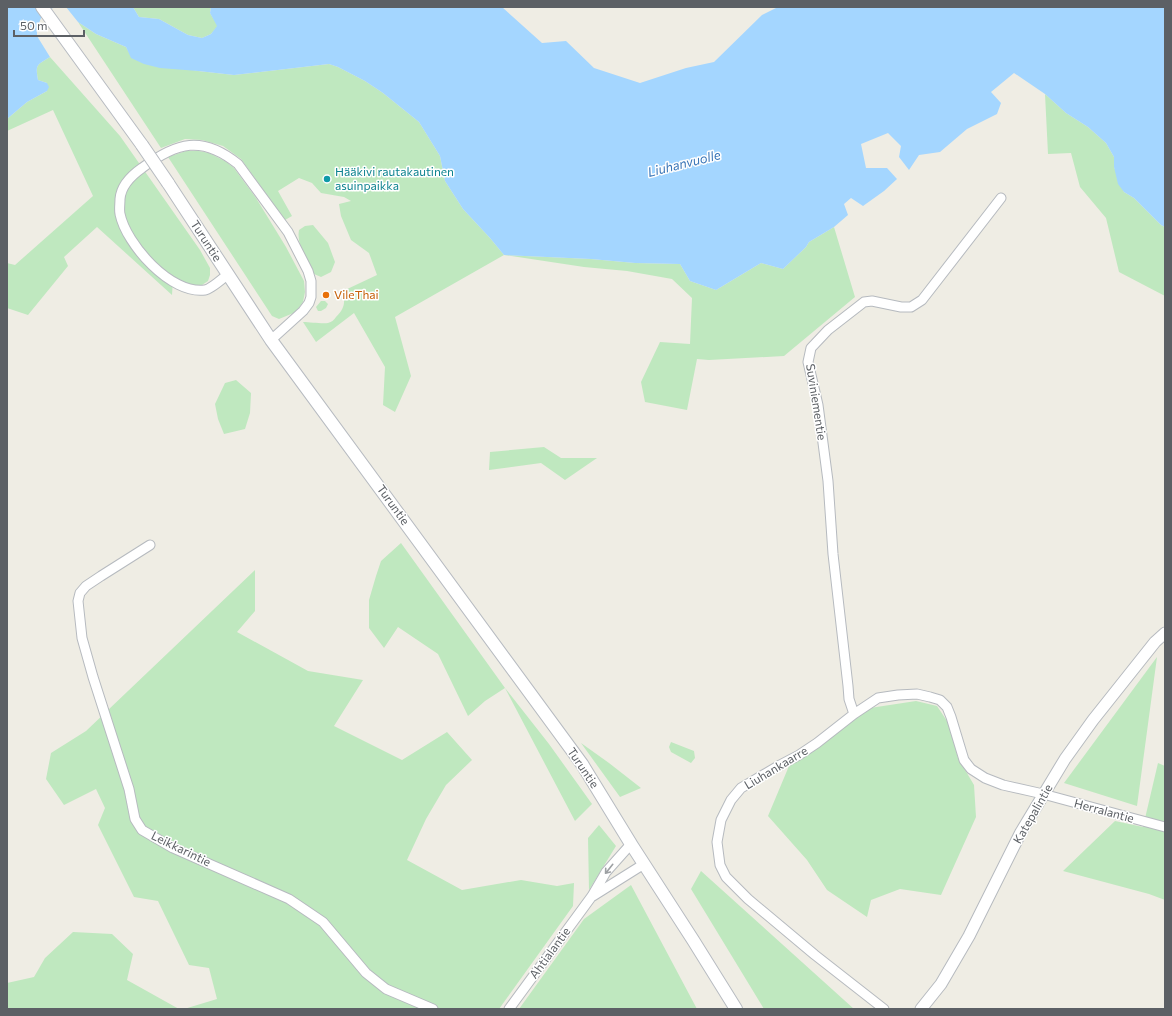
<svg xmlns="http://www.w3.org/2000/svg" width="1172" height="1016" font-family="Commissioner,sans-serif">
  <style>
    .green { fill: #bfe8bf }
    .water { fill: #a4d6ff }
    .lines { fill: none; stroke-linecap: round; stroke-linejoin: round }
    .minor-casing { stroke: #b6babf; stroke-width: 11 }
    .tertiary-casing { stroke: #b6babf; stroke-width: 13 }
    .secondary-casing { stroke: #b7bbc1; stroke-width: 14 }
    .minor { stroke: #fff; stroke-width: 9 }
    .tertiary { stroke: #fff; stroke-width: 11 }
    .secondary { stroke: #fff; stroke-width: 12 }
    .secondary-bridge-casing { stroke: #b7bbc1; stroke-width: 14; stroke-linecap: butt }
    .secondary-bridge { stroke: #fff; stroke-width: 12 }
    .oneway { stroke: #9da0a3 }
    .culture-dot { fill: #0f9aa8; stroke: #fff; stroke-width: 1.5 }
    .food-dot { fill: #e8710a; stroke: #fff; stroke-width: 1.5 }
    .labels { text-anchor: middle; stroke-width: 3; stroke-linejoin: round; paint-order: stroke }
    .culture-label { font-size: 12px; fill: #0d838f; stroke: #fff; text-anchor: start }
    .street-label { font-size: 12px; fill: #5c6065; stroke: #fff }
    .food-label { font-size: 12px; fill: #c56008; stroke: #fff; text-anchor: start }
    .water-label { font-size: 13px; font-style: italic; fill: #3a76b8; stroke: #fff }
  </style>
  <rect width="100%" height="100%" fill="#efede4"/>
  <!-- green -->
  <path class="green" d="M 133,7 L 211,7 L 210,13 L 218,26 L 211,34 L 202,38 L 188,35 L 159,19 L 139,17 Z
    M 78,22 L 96,34 L 126,47 L 132,58 L 198,71 L 234,75 L 329,64 L 338,67 L 365,81 L 383,93 L 419,122 L 440,156 L 445,181 L 463,209 L 490,238 L 504,255 L 591,259 L 635,263 L 680,264 L 690,281 L 716,290 L 761,263 L 783,269 L 806,247 L 809,242 L 834,227 L 855,297 L 784,356 L 709,360 L 697,359 L 687,410 L 645,402 L 641,382 L 660,342 L 690,344 L 692,298 L 672,279 L 627,271 L 584,267 L 504,255 L 395,317 L 411,376 L 395,412 L 383,405 L 385,367 L 354,313 L 316,342 L 303,322 C 310,322 322,324 328,323 C 332,322 334,320 336,317 C 345,308 345,303 343,291 L 377,275 L 369,253 L 351,240 L 341,216 L 339,204 L 351,201 L 344,197 L 321,193 L 312,183 L 299,178 L 278,191 L 292,216 L 285,220 L 241,159 L 223,146 L 202,140 L 185,139 L 161,148 Z
    M 50,57 L 120,136 L 200,250 L 210,268 L 210,275 L 208,281 L 202,285 L 192,286 L 173,279 L 172,295 L 97,227 L 64,257 L 68,266 L 28,315 L 7,308 L 7,263 L 15,265 L 93,196 L 53,110 L 7,131 L 7,119 L 27,102 L 47,91 L 47,83 L 38,80 C 35,64 37,65 50,57 Z
    M 1045,94 L 1066,113 L 1088,127 L 1106,143 L 1114,157 L 1114,167 L 1124,192 L 1134,198 L 1161,225 L 1165,227 L 1165,296 L 1119,272 L 1106,218 L 1080,187 L 1071,153 L 1048,154 Z
    M 186,151 L 199,151 L 209,153 L 225,161 L 234,168 L 256,198 L 286,247 L 304,281 L 305,292 L 303,302 L 296,312 L 279,319 L 272,316 L 168,157 Z
    M 313,225 L 328,243 L 335,262 L 331,272 L 321,277 L 314,274 C 308,261 296,245 299,230 L 305,226 Z
    M 321,301 L 325,301 L 328,304 L 326,308 L 321,311 L 318,311 L 316,307 Z
    M 236,380 L 251,393 L 250,413 L 245,429 L 224,434 L 218,419 L 215,404 L 225,383 Z
    M 544,447 L 561,458 L 597,458 L 565,480 L 541,463 L 489,470 L 490,452 Z
    M 401,543 L 505,688 L 549,744 L 592,804 L 575,821 L 505,688 L 485,701 L 468,716 L 438,654 L 398,627 L 384,648 L 369,628 L 369,600 L 376,576 L 381,561 Z
    M 255,570 L 255,611 L 237,632 L 308,671 L 363,680 L 334,726 L 402,760 L 447,732 L 472,760 L 446,785 L 426,819 L 407,860 L 462,890 L 521,880 L 557,886 L 574,883 L 573,906 L 499,1009 L 184,1009 L 217,999 L 209,968 L 189,965 L 158,901 L 134,897 L 98,825 L 105,808 L 96,789 L 64,805 L 46,779 L 51,753 L 86,731 Z
    M 1157,657 L 1137,806 L 1064,783 Z
    M 916,701 L 937,706 L 949,724 L 958,758 L 974,785 L 976,817 L 941,895 L 900,889 L 871,900 L 867,917 L 827,890 L 807,860 L 768,816 L 789,766 L 870,708 Z
    M 671,742 L 694,751 L 695,758 L 691,763 L 671,752 L 669,747 Z
    M 581,743 L 609,763 L 641,788 L 620,797 Z
    M 1158,763 L 1165,766 L 1165,900 L 1149,894 L 1063,871 L 1115,821 L 1143,827 Z
    M 599,825 L 616,846 L 589,890 L 588,838 Z
    M 701,871 L 854,1009 L 764,1009 L 691,889 Z
    M 631,885 L 697,1009 L 519,1009 L 584,919 Z
    M 73,932 L 112,934 L 133,954 L 127,980 L 179,1009 L 7,1009 L 7,983 L 34,977 L 45,958 Z"/>
  <!-- water -->
  <path class="water" d="M 7,7 L 58,7 L 49,9 L 41,18 L 37,28 L 37,36 L 50,57 C 37,65 35,64 38,80 L 47,83 L 49,87 L 47,91 L 27,102 L 7,119 Z
    M 66,7 L 133,7 L 139,17 L 159,19 L 188,35 L 202,38 L 211,34 L 217,26 L 210,13 L 211,7 L 502,7 L 542,43 L 566,41 L 594,68 L 640,83 L 686,68 L 714,62 L 762,15 L 778,7 L 1165,7 L 1165,227 L 1161,225 L 1134,198 L 1124,192 L 1118,184 L 1114,167 L 1114,157 L 1106,143 L 1088,127 L 1066,113 L 1045,94 L 1014,73 L 991,92 L 1001,103 L 997,114 L 967,129 L 940,152 L 919,155 L 909,170 L 899,157 L 901,146 L 888,133 L 861,144 L 866,168 L 887,168 L 897,179 L 884,191 L 863,206 L 851,198 L 844,204 L 848,215 L 834,227 L 809,242 L 806,247 L 783,269 L 761,263 L 716,290 L 690,281 L 680,264 L 635,263 L 591,259 L 504,255 L 490,238 L 463,209 L 445,181 L 440,156 L 419,122 L 383,93 L 365,81 L 338,67 L 329,64 L 234,75 L 198,71 L 160,68 L 144,64 L 131,58 L 126,47 L 96,34 L 78,22 Z"/>
  <g class="lines">
    <defs>
      <path id="minor" d="M 227,275 C 222,279 211,289 205,290 C 171,295 126,244 120,214 C 119,210 120,204 120,199 C 121,186 132,175 142,168 C 177,142 202,135 238,164 L 288,232 L 308,271 L 311,281 L 311,297 L 309,303 L 303,311 L 271,340
        M 150,545 L 101,576 L 86,586 L 80,593 L 78,601 L 82,638 L 93,677 L 129,789 L 135,819 L 142,830 L 173,848 L 289,899 L 323,922 L 366,973 L 386,989 L 433,1009
        M 854,714 L 849,699 L 848,686 L 833,554 L 828,481 L 818,405 L 808,362 L 811,348 L 828,330 L 864,302 L 872,301 L 901,307 L 911,307 L 922,300 L 1001,198
        M 593,896 L 644,864
        M 509,1009 L 592,896 L 606,872 L 631,844
        M 884,1009 L 815,955 L 748,899 L 726,877 L 720,865 L 717,842 L 721,820 L 731,800 L 741,788 L 780,765 L 799,755 L 817,743 L 854,714 L 878,698 L 898,695 L 917,694 L 930,697 L 940,700 L 947,707 L 951,717 L 964,760 L 971,769 L 985,778 L 1003,785 L 1043,794 L 1165,827"/>
      <path id="tertiary" d="M 921,1009 L 941,984 L 969,936 L 1021,832 L 1065,759 L 1093,720 L 1155,642 L 1165,633"/>
      <path id="secondary" d="M 42,7 L 142,145
        M 168,183 L 271,340 L 582,764 L 631,844 L 693,940 L 736,1009"/>
    </defs>
    <!-- minor casing -->
    <use href="#minor" class="minor-casing"/>
    <!-- tertiary casing -->
    <use href="#tertiary" class="tertiary-casing"/>
    <!-- secondary casing -->
    <use href="#secondary" class="secondary-casing"/>
    <!-- minor -->
    <use href="#minor" class="minor"/>
    <!-- tertiary -->
    <use href="#tertiary" class="tertiary"/>
    <!-- secondary -->
    <use href="#secondary" class="secondary"/>
    <defs>
      <path id="secondary-bridge" d="M 142,145 L 168,183"/>
    </defs>
    <!-- secondary-bridge casing -->
    <use href="#secondary-bridge" class="secondary-bridge-casing"/>
    <!-- secondary-bridge -->
    <use href="#secondary-bridge" class="secondary-bridge"/>
  </g>
  <!-- one-way arrows -->
  <defs><path id="oneway-shaft" d="M-6 0H5M1.5-3L5.5 0L1.5 3" fill="none" stroke-width="1.6" stroke-linecap="round" stroke-linejoin="round"/></defs>
  <use class="oneway" href="#oneway-shaft" transform="translate(609 869) rotate(129)"/>
  <!-- markers -->
  <circle class="culture-dot" cx="327" cy="179" r="4"/>
  <circle class="food-dot" cx="326" cy="295" r="4"/>
  <g class="labels">
    <!-- culture labels -->
    <g class="culture-label">
      <text x="335" y="176">Hääkivi rautakautinen<tspan x="335" dy="14">asuinpaikka</tspan></text>
    </g>
    <!-- street labels -->
    <g class="street-label">
      <text transform="translate(206 241) rotate(57)" y="4">Turuntie</text>
      <text transform="translate(816 402) rotate(81)" y="4">Suviniementie</text>
      <text transform="translate(393 505) rotate(54)" y="4">Turuntie</text>
      <text transform="translate(583 768) rotate(56)" y="4">Turuntie</text>
      <text transform="translate(776 768) rotate(-31)" y="4">Liuhankaarre</text>
      <text transform="translate(1104 811) rotate(15)" y="4">Herralantie</text>
      <text transform="translate(1033 814) rotate(-60)" y="4">Katepalintie</text>
      <text transform="translate(181 849) rotate(26)" y="4">Leikkarintie</text>
      <text transform="translate(550 953) rotate(-54)" y="4">Ahtialantie</text>
    </g>
    <!-- food labels -->
    <g class="food-label">
      <text x="334" y="299">VileThai</text>
    </g>
    <!-- water labels -->
    <g class="water-label">
      <text transform="translate(684 163) rotate(-14)" y="5">Liuhanvuolle</text>
    </g>
  </g>
  <!-- border -->
  <rect width="1172" height="1016" fill="none" stroke="#5c6065" stroke-width="16"/>
  <!-- scale -->
  <path d="M14 30v6h70v-6" fill="none" stroke="#5c6065" stroke-width="2"/>
  <text x="20" y="30" font-size="12" fill="#5c6065" stroke="#ffffff" stroke-width="3" paint-order="stroke">50 m</text>
</svg>
